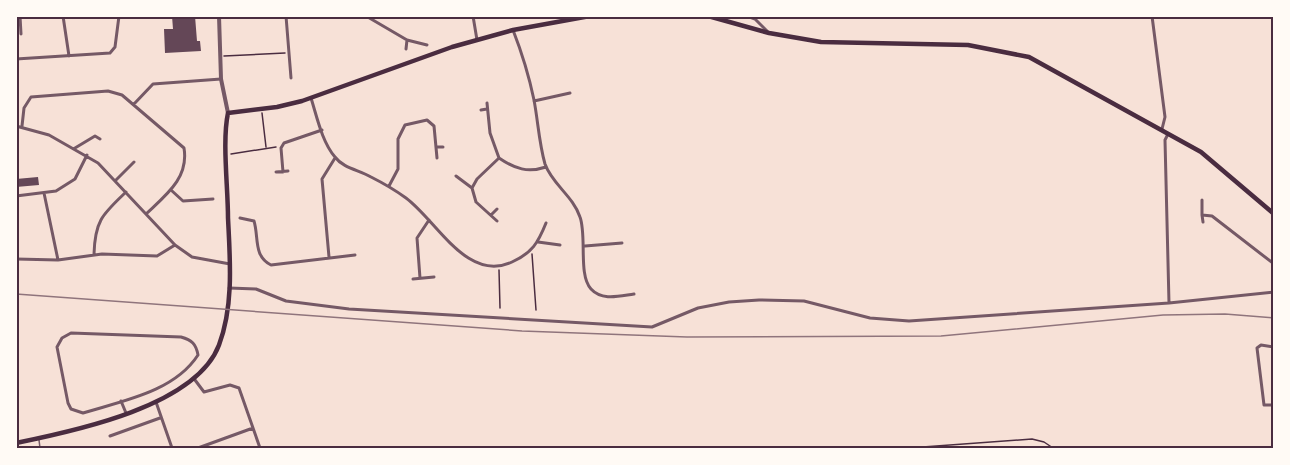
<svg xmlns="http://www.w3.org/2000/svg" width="1290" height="465" font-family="'Noto Serif',serif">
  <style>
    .building { fill: #644757 }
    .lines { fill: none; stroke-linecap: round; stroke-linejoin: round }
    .path { stroke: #4a2c40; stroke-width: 1.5 }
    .service { stroke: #755966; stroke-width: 1.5 }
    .minor { stroke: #755966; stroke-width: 3 }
    .tertiary { stroke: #755966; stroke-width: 4 }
    .secondary { stroke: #4a2c40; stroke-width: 4.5 }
    .rail { stroke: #8f747c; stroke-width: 1.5 }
    .neatline { fill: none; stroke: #4a2c40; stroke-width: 2 }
  </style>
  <rect width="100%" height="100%" fill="#f7e1d7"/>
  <!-- building -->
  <path class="building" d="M 172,16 L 195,16 L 197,41 L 200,41 L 201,51 L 165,53 L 164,29 L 173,29 Z
    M 38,177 L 39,185 L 16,187 L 16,179 Z"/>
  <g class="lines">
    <!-- path -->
    <path class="path" d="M 224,56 L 285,53
      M 262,113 L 266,147
      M 231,154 L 276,147
      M 532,254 L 536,310
      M 499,270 L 500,308
      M 909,448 L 1032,439 L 1044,442 L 1053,448"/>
    <!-- service -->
    <path class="service" d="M 39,440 L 40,448"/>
    <!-- minor -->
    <path class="minor" d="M 20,16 L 21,34
      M 63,16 L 69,56
      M 286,16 L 291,78
      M 366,16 L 407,40
      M 473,16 L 477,40
      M 747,16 L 755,19 L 767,31
      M 1152,16 L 1165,117 L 1162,129
      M 513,30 C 522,53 529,76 534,100 C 538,121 539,143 545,164 C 552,184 573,196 580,217 C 587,236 578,275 591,289 C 602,301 619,296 634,294
      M 406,49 L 407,40 L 427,45
      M 16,59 L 110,53 L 115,47 L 119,16
      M 311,98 C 317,117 322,142 335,157 C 343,168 359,170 371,177 C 383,183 395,190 406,198 C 437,221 467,283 512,262 C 532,253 538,243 546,223
      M 534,101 L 570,93
      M 487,103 L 490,133 L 499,158 C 515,169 528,173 546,167
      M 134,104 L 153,84 L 221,79
      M 481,110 L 487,109
      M 16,126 L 49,135 L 98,163 L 175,245 L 192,257 L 230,264
      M 22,126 L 24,108 L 31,97 L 108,91 L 122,95 L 184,148 C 189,178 166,195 146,214
      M 1168,134 L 1165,140 L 1169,303
      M 437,147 L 443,147
      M 75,148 L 95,136 L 100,139
      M 276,172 L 288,171
      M 283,172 L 281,148 L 284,143 L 322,130
      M 456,176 L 472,188 L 476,202 L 497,221
      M 116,180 L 134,162
      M 389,186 L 398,169 L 398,139 L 405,125 L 427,120 L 434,126 L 437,158
      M 472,188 L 477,179 L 499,158
      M 171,190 L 183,201 L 213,199
      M 44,193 L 58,260
      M 16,196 L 56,191 L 75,179 L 87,155
      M 1202,200 L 1202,215 L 1212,216 L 1274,264
      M 491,215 L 497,209
      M 1202,215 L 1203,222
      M 240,218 L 254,221 C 259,237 253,256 271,265 L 355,255
      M 538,242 L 560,245
      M 585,246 L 622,243
      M 94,254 C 95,220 103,214 126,192
      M 329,257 L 322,179 L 335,158
      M 16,259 L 58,260 L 102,254 L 157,256 L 175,245
      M 420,278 L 417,238 L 429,220
      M 413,279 L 434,277
      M 229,288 L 256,289 L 286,301 L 349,309 L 652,327 L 698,308 L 729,302 L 759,300 L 804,301 L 870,318 L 909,321 L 1169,303 L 1274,292
      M 71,333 L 181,337 C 192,340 196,344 198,355 C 174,392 122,401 83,413 L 71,409 L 68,403 L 57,347 L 62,338 Z
      M 1274,347 L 1261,345 L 1257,348 L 1264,405 L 1274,405
      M 195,380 L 204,392 L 230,385 L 239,388 L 260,448
      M 121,401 L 126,413
      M 156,402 L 172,448
      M 110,436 L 160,418
      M 198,448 L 253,428"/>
    <!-- tertiary -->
    <path class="tertiary" d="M 219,16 L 221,79 L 228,113"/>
    <!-- secondary -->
    <path class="secondary" d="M 708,16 L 769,33 L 821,42 L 968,45 L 1029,57 L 1201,152 L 1274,214
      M 16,443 C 75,431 196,406 219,345 C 234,305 230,259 228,218 C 228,187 222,141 228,113 L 277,107 L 302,101 L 452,47 L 513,30 L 590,16"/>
    <!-- rail -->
    <path class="rail" d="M 16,294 L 522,331 L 687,337 L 941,336 L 1163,315 L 1225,314 L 1274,318"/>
  </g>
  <!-- border -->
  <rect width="1290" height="465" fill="none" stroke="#fffaf5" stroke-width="36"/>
  <rect x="18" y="18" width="1254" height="429" class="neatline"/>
</svg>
